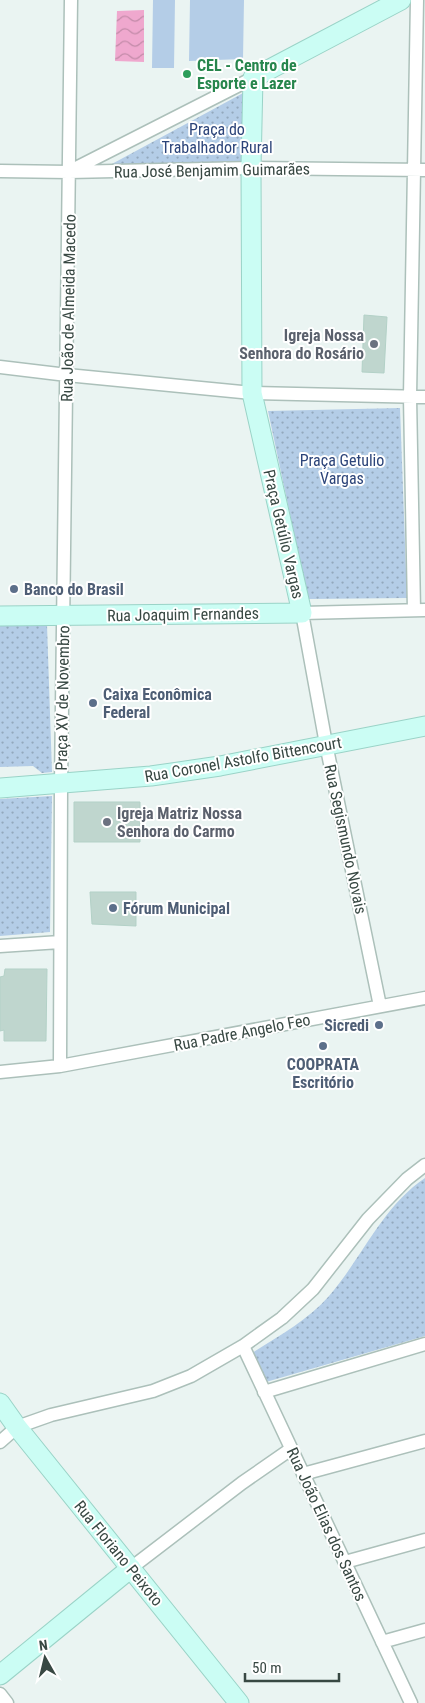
<svg xmlns="http://www.w3.org/2000/svg" width="425" height="1703" font-family="'Roboto Condensed',sans-serif">
  <style>
    .green { fill: url(#green-dots) }
    .pitch { fill: #b4cde7 }
    .water { fill: url(#water-waves) }
    .building { fill: #bfd6ce; stroke: #b3d1c7 }
    .lines { fill: none; stroke-linecap: round; stroke-linejoin: round }
    .street-casing { stroke: #acc0ba; stroke-width: 15 }
    .secondary-casing { stroke: #9ad3c7; stroke-width: 21 }
    .street { stroke: #fff; stroke-width: 12 }
    .secondary { stroke: #cbfdf4; stroke-width: 19 }
    .leisure-dot { fill: #2e9e5b; stroke: #fff; stroke-width: 2 }
    .worship-dot { fill: #6b7280; stroke: #fff; stroke-width: 2 }
    .service-dot { fill: #5c6f8a; stroke: #fff; stroke-width: 2 }
    .labels { text-anchor: middle; stroke-width: 4; stroke-linejoin: round; paint-order: stroke }
    .leisure-label { font-size: 16px; font-weight: bold; fill: #27864d; stroke: #fff; text-anchor: start }
    .park-label { font-size: 16px; fill: #2c4479; stroke: #fff }
    .street-label { font-size: 16px; fill: #384843; stroke: #fff }
    .worship-label { font-size: 16px; font-weight: bold; fill: #5b616d; stroke: #fff; text-anchor: end }
    .service-label { font-size: 16px; font-weight: bold; fill: #4e5e75; stroke: #fff; text-anchor: start }
  </style>
  <defs>
    <pattern id="green-dots" width="8" height="8" patternUnits="userSpaceOnUse" patternTransform="scale(1.25)"><rect width="8" height="8" fill="#b4cde7"/><path d="M2 2h.1M6 6h.1" fill="none" stroke="#93a8bd" stroke-width="1.8" stroke-linecap="round"/></pattern>
    <pattern id="water-waves" width="16" height="10" patternUnits="userSpaceOnUse" patternTransform="scale(1.25)"><rect width="16" height="10" fill="#efa8ce"/><path d="M0 5q4-4 8 0t8 0" fill="none" stroke="#c38ba9"/></pattern>
  </defs>
  <rect width="100%" height="100%" fill="#eaf4f2"/>
  <!-- green -->
  <path class="green" d="M 245,92 L 244,164 L 110,165 Z
    M 400,408 L 407,598 L 308,599 L 268,411 Z
    M 47,625 L 52,772 L 42,773 L 33,766 L 0,767 L 0,626 Z
    M 52,796 L 50,932 L 0,936 L 0,799 Z
    M 425,1178 L 425,1336 L 266,1382 L 252,1353 C 279,1336 308,1320 329,1296 C 362,1258 382,1207 425,1178 Z"/>
  <!-- pitch -->
  <path class="pitch" d="M 153,0 L 175,0 L 174,68 L 152,68 Z
    M 190,0 L 244,0 L 243,59 L 189,61 Z"/>
  <!-- water -->
  <path class="water" d="M 144,10 L 144,62 L 115,61 L 117,11 Z"/>
  <!-- building -->
  <path class="building" d="M 364,315 L 387,317 L 384,373 L 362,372 Z
    M 74,802 L 140,802 L 140,842 L 74,842 Z
    M 90,892 L 136,892 L 136,926 L 92,924 Z
    M 5,969 L 47,969 L 46,1041 L 4,1041 L 4,1030 L 0,1031 L 0,977 L 4,976 Z"/>
  <g class="lines">
    <defs>
      <path id="street" d="M 74,169 L 253,78
        M 0,171 L 69,172 L 251,168 L 425,170
        M 0,367 L 67,375 L 252,393 L 425,397
        M 414,610 L 410,397 L 417,0
        M 0,946 L 60,942
        M 380,1006 L 326,744 L 302,613 L 425,610
        M 60,1066 L 61,784 L 71,0
        M 0,1072 L 60,1066 L 425,998
        M 243,1346 L 411,1703
        M 264,1392 L 425,1344
        M 0,1442 L 17,1427 L 51,1415 L 153,1391 L 191,1376 L 243,1346 L 282,1318 L 313,1289 L 368,1219 L 407,1179 L 425,1165
        M 303,1474 L 425,1441
        M 345,1562 L 425,1540
        M 131,1568 L 242,1483 L 291,1449
        M 382,1642 L 425,1630
        M 0,1694 L 7,1703"/>
      <path id="secondary" d="M 0,616 L 302,613 L 252,393 L 251,168 L 253,78 L 401,0
        M 0,788 L 151,776 L 220,766 L 425,726
        M 0,1403 L 17,1427 L 239,1703
        M 0,1675 L 131,1568"/>
    </defs>
    <!-- street casing -->
    <use href="#street" class="street-casing"/>
    <!-- secondary casing -->
    <use href="#secondary" class="secondary-casing"/>
    <!-- street -->
    <use href="#street" class="street"/>
    <!-- secondary -->
    <use href="#secondary" class="secondary"/>
  </g>
  <!-- markers -->
  <circle class="leisure-dot" cx="187" cy="74" r="5"/>
  <g class="worship-dot">
    <circle cx="374" cy="344" r="5"/>
    <circle cx="107" cy="822" r="5"/>
  </g>
  <g class="service-dot">
    <circle cx="14" cy="589" r="5"/>
    <circle cx="93" cy="703" r="5"/>
    <circle cx="113" cy="908" r="5"/>
    <circle cx="379" cy="1025" r="5"/>
    <circle cx="323" cy="1046" r="5"/>
  </g>
  <g class="labels">
    <!-- leisure labels -->
    <g class="leisure-label">
      <text x="197" y="71">CEL - Centro de<tspan x="197" dy="18">Esporte e Lazer</tspan></text>
    </g>
    <!-- park labels -->
    <g class="park-label">
      <text x="217" y="135">Praça do<tspan x="217" dy="18">Trabalhador Rural</tspan></text>
      <text x="342" y="466">Praça Getulio<tspan x="342" dy="18">Vargas</tspan></text>
    </g>
    <!-- street labels -->
    <g class="street-label">
      <text transform="translate(212 170) rotate(-1)" y="6">Rua José Benjamim Guimarães</text>
      <text transform="translate(68 308) rotate(-89)" y="6">Rua João de Almeida Macedo</text>
      <text transform="translate(284 534) rotate(77)" y="6">Praça Getúlio Vargas</text>
      <text transform="translate(183 614) rotate(-1)" y="6">Rua Joaquim Fernandes</text>
      <text transform="translate(62 698) rotate(-89)" y="6">Praça XV de Novembro</text>
      <text transform="translate(243 759) rotate(-10)" y="6">Rua Coronel Astolfo Bittencourt</text>
      <text transform="translate(346 839) rotate(78)" y="6">Rua Segismundo Novais</text>
      <text transform="translate(242 1032) rotate(-11)" y="6">Rua Padre Angelo Feo</text>
      <text transform="translate(327 1524) rotate(65)" y="6">Rua João Elias dos Santos</text>
      <text transform="translate(119 1553) rotate(51)" y="6">Rua Floriano Peixoto</text>
    </g>
    <!-- worship labels -->
    <g class="worship-label">
      <text x="364" y="341">Igreja Nossa<tspan x="364" dy="18">Senhora do Rosário</tspan></text>
      <text x="117" y="819" text-anchor="start">Igreja Matriz Nossa<tspan x="117" dy="18">Senhora do Carmo</tspan></text>
    </g>
    <!-- service labels -->
    <g class="service-label">
      <text x="24" y="595">Banco do Brasil</text>
      <text x="103" y="700">Caixa Econômica<tspan x="103" dy="18">Federal</tspan></text>
      <text x="123" y="914">Fórum Municipal</text>
      <text x="369" y="1031" text-anchor="end">Sicredi</text>
      <text x="323" y="1070" text-anchor="middle">COOPRATA<tspan x="323" dy="18">Escritório</tspan></text>
    </g>
  </g>
  <!-- north arrow -->
  <g transform="translate(45 1658) rotate(352)" stroke="#ffffff" stroke-width="4" paint-order="stroke">
  <path d="M0-4L9 19L0 12L-9 19Z" fill="#384843"/>
  <text y="-8" font-size="14" font-weight="bold" text-anchor="middle" fill="#384843">N</text>
  </g>
  <!-- scale -->
  <path d="M245 1673v8h94v-8" fill="none" stroke="#384843" stroke-width="2.5"/>
  <text x="252" y="1673" font-size="15" fill="#384843" stroke="#ffffff" stroke-width="4" paint-order="stroke">50 m</text>
</svg>
